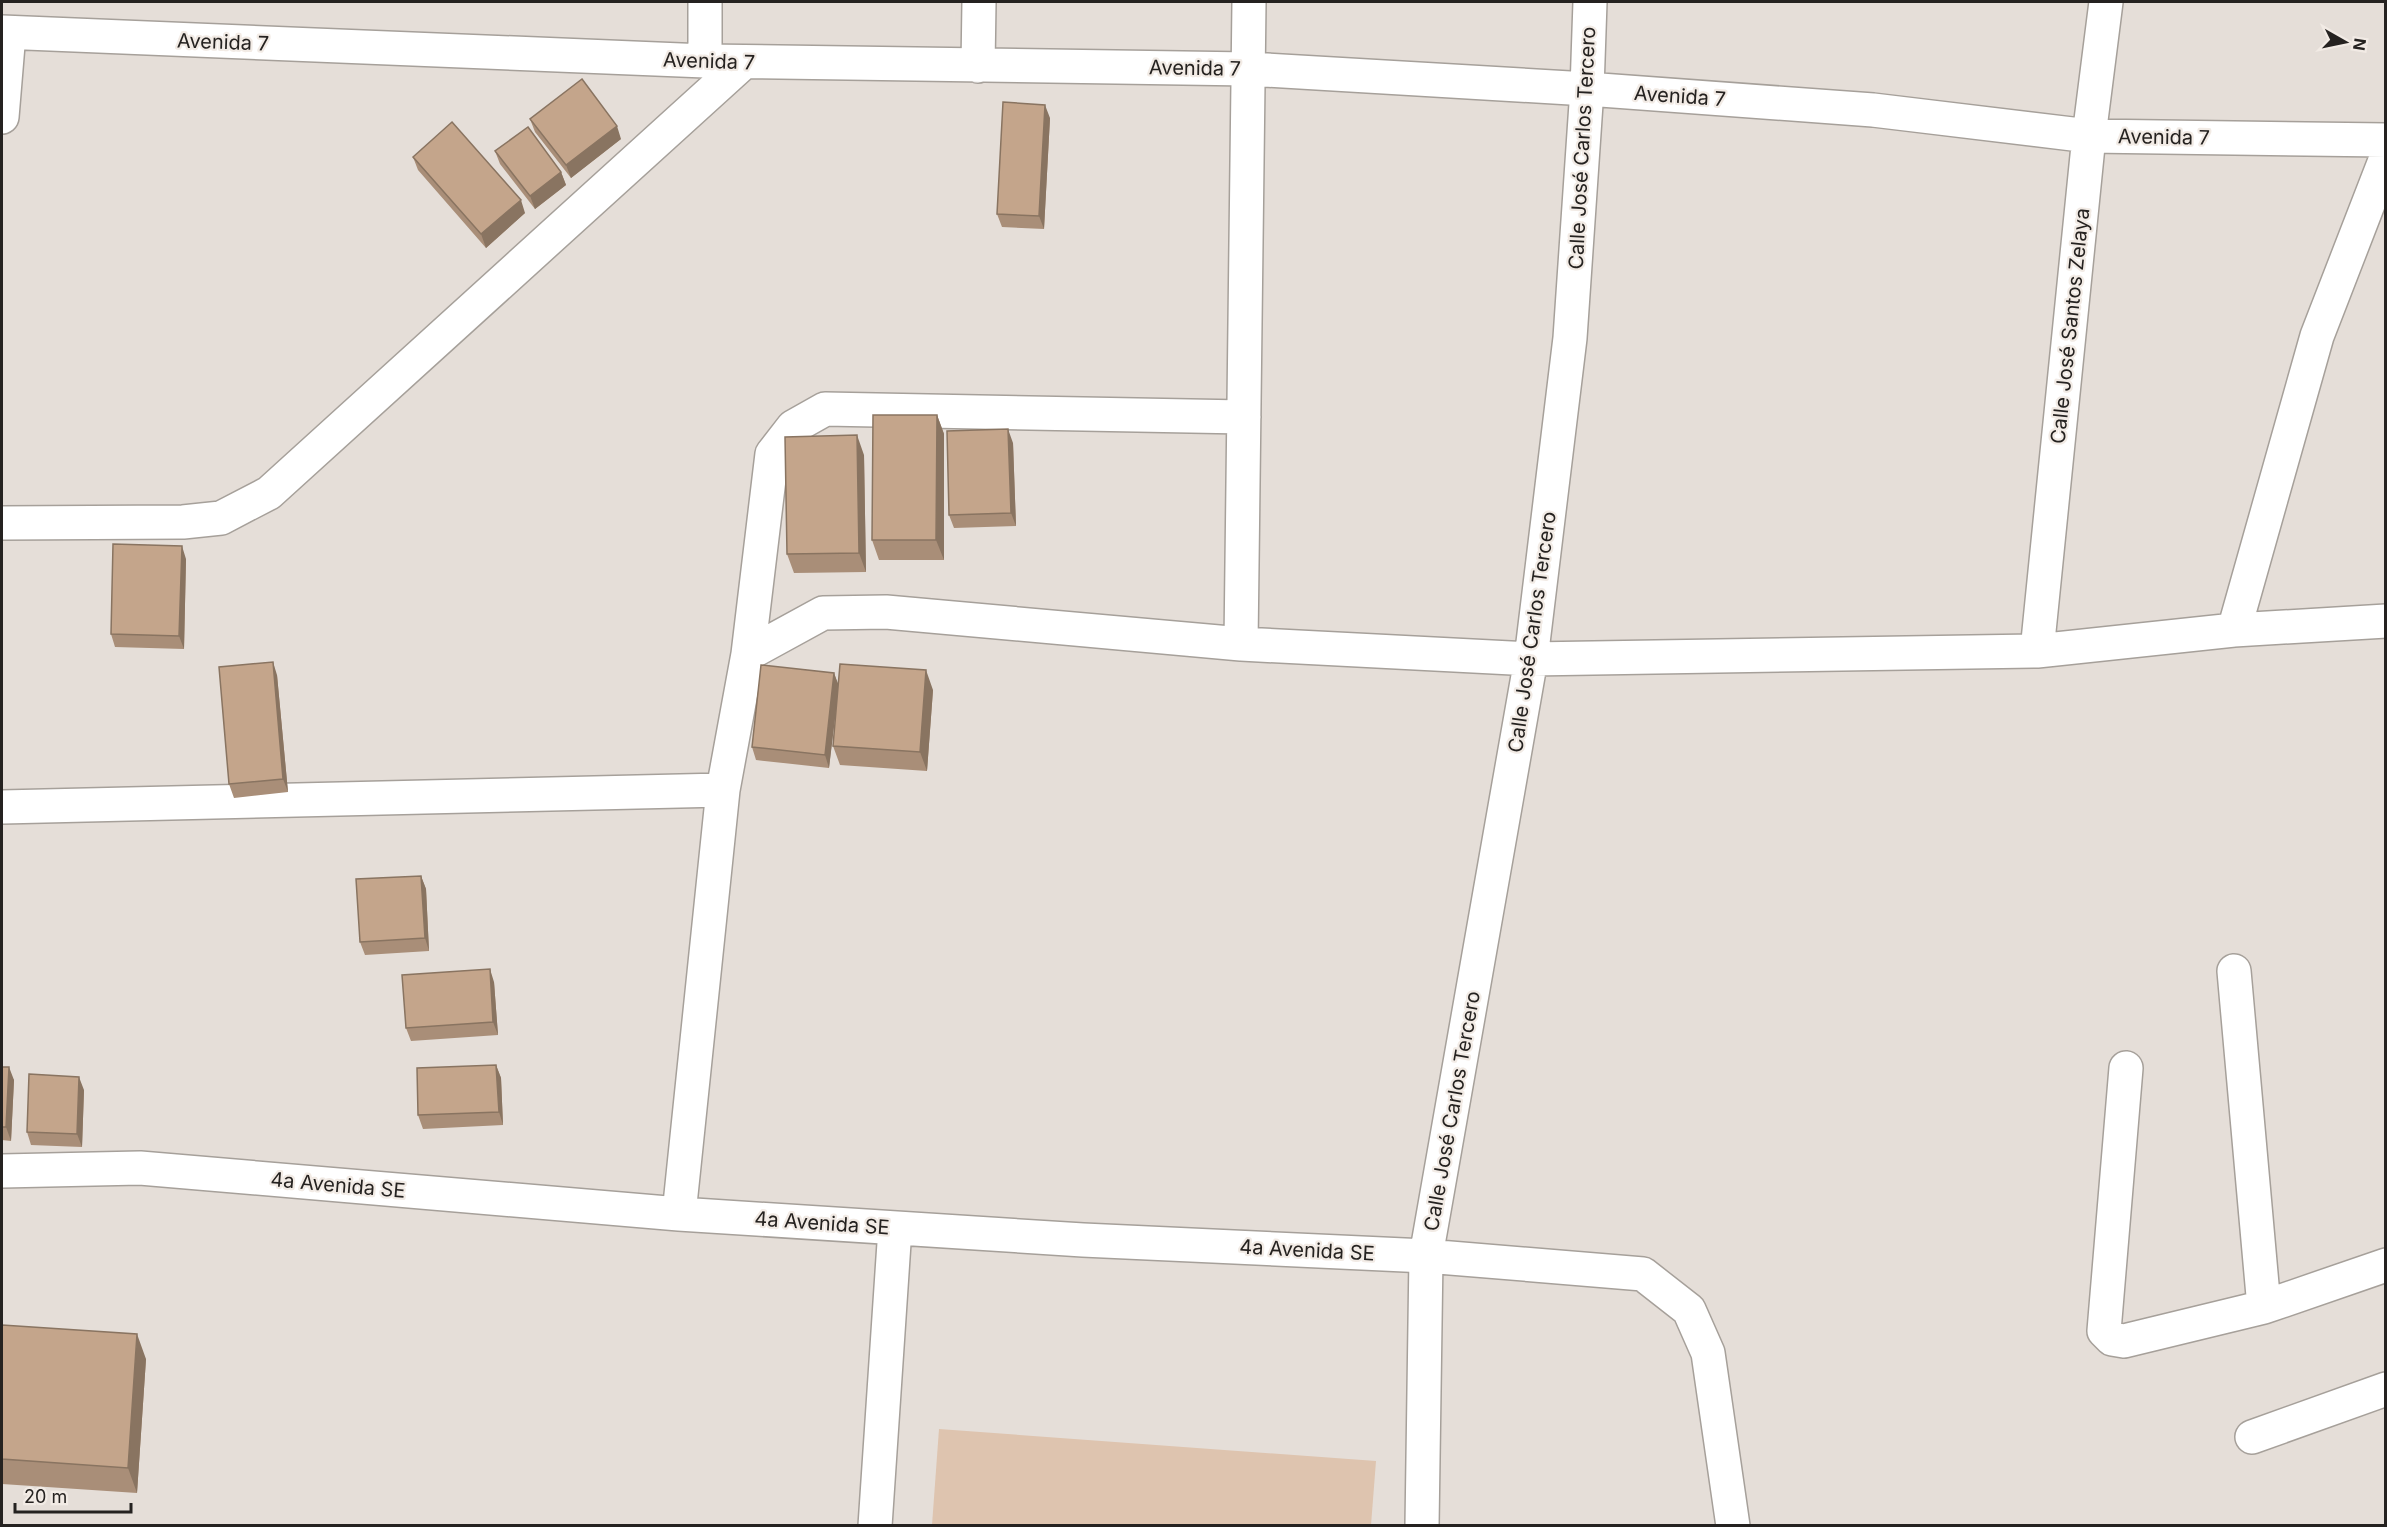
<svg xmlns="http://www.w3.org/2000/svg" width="2387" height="1527" font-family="Inter,sans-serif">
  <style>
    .green { fill: #dec4af }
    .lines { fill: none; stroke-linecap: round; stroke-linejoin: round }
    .street-casing { stroke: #a6a09a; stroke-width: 36 }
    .street { stroke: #fff; stroke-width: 33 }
    .wall { fill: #a98e78 }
    .shaded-wall { fill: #897461 }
    .building { fill: #c4a58b; stroke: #897461; stroke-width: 1.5 }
    .labels { text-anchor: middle; stroke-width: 4.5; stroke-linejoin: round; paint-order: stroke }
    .street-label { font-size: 20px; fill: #252220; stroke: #f2ebe5 }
  </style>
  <rect width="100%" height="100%" fill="#e5ded8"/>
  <!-- green -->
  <path class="green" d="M 939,1429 L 1376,1461 L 1371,1525 L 932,1525 Z"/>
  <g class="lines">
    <defs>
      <path id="street" d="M 2,32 L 705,61 L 1249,69 L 1587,89 L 1873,110 L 2089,136 L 2386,140
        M 705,61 L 705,2
        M 978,66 L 979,2
        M 2,117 L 9,33
        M 2,523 L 183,522 L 221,518 L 269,493 L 744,62
        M 2234,630 L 2317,336 L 2386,158
        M 1241,644 L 1249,2
        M 2037,651 L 2089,136 L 2106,2
        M 748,654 L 772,454 L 793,427 L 825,409 L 1244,417
        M 2,807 L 723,790
        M 2234,971 L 2264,1307
        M 2126,1068 L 2104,1331 L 2112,1339 L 2124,1341 L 2264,1307 L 2386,1265
        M 2,1171 L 140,1168 L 679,1214 L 1083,1240 L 1426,1256 L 1643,1274 L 1689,1310 L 1708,1353 L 1733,1526
        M 679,1214 L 723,790 L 748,654 L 823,613 L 886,612 L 1241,644 L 1531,659 L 2037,651 L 2234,630 L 2386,621
        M 2252,1437 L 2386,1389
        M 875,1526 L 895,1228
        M 1422,1526 L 1426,1256 L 1531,659 L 1570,338 L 1587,89 L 1590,2"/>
    </defs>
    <!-- street casing -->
    <use href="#street" class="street-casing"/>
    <!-- street -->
    <use href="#street" class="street"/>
  </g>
  <!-- wall -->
  <path class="wall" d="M 1050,118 L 1044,229 L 1002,227 L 997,214 Z
    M 530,119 L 621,139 L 571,178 L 535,132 Z
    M 495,151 L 561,172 L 566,185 L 535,209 L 500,164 Z
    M 413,157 L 525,213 L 486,248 L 418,170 Z
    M 937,415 L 944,434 L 944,560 L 879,560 L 872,540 Z
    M 1013,443 L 1016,526 L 954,528 L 949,515 Z
    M 864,455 L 866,572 L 794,573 L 787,554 Z
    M 186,559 L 184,649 L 115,647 L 111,634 Z
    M 834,673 L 838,685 L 933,690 L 927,771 L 840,765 L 833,746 L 836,706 L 829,768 L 756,760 L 752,747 Z
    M 277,675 L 288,792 L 234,798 L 229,784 Z
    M 421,876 L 426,889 L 429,951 L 365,955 L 360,942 Z
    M 494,982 L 498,1035 L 411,1041 L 406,1028 Z
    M 496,1065 L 501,1078 L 503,1125 L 423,1129 L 418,1115 Z
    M 2,1067 L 14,1080 L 11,1141 L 2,1140 Z
    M 84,1090 L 82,1147 L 31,1145 L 27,1132 Z
    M 2,1325 L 146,1359 L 137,1493 L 2,1484 Z"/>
  <!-- shaded-wall -->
  <path class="shaded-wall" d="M 1045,105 L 1050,118 L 1044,229 L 1039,216 Z
    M 617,126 L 621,139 L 571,178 L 566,165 Z
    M 561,172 L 566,185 L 535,209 L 530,196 Z
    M 521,200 L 525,213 L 486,248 L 481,234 Z
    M 937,415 L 944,434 L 944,560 L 936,540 Z
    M 1008,429 L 1013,443 L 1016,526 L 1011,513 Z
    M 857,435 L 864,455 L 866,572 L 859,553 Z
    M 182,546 L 186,559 L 184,649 L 179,636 Z
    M 273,662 L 277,675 L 288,792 L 283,779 Z
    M 926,670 L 933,690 L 927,771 L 920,752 Z
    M 834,673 L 839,686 L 829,768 L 825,755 Z
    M 421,876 L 426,889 L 429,951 L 425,938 Z
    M 490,969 L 494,982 L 498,1035 L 493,1022 Z
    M 496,1065 L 501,1078 L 503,1125 L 499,1112 Z
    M 9,1067 L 14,1080 L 11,1141 L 6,1127 Z
    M 79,1077 L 84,1090 L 82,1147 L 77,1134 Z
    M 137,1334 L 146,1359 L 137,1493 L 128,1468 Z"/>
  <!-- building -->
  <path class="building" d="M 582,79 L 617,126 L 566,165 L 530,119 Z
    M 1003,102 L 1045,105 L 1039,216 L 997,214 Z
    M 452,122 L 521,200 L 481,234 L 413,157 Z
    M 528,127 L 561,172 L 530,196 L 495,151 Z
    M 873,415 L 937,415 L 936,540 L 872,540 Z
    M 1008,429 L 1011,513 L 949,515 L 947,431 Z
    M 857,435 L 859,553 L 787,554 L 785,437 Z
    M 113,544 L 182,546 L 179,636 L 111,634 Z
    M 273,662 L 283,779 L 229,784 L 219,667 Z
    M 840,664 L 926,670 L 920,752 L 833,746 Z
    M 761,665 L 834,673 L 825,755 L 752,747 Z
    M 421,876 L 425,938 L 360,942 L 356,879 Z
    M 490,969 L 493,1022 L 406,1028 L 402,975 Z
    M 496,1065 L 499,1112 L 418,1115 L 417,1068 Z
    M 2,1067 L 9,1067 L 6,1127 L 2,1127 Z
    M 29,1074 L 79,1077 L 77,1134 L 27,1132 Z
    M 2,1325 L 137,1334 L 128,1468 L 2,1459 Z"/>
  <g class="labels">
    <!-- street labels -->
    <g class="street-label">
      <text transform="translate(223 42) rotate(2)" y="7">Avenida 7</text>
      <text transform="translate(709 61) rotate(2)" y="7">Avenida 7</text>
      <text transform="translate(1195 68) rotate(1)" y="7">Avenida 7</text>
      <text transform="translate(1680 96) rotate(4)" y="7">Avenida 7</text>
      <text transform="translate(2164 137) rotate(1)" y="7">Avenida 7</text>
      <text transform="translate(1582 148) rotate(-87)" y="7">Calle José Carlos Tercero</text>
      <text transform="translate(2070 326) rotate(-84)" y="7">Calle José Santos Zelaya</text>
      <text transform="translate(1532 632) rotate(-82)" y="7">Calle José Carlos Tercero</text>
      <text transform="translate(1452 1111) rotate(-80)" y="7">Calle José Carlos Tercero</text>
      <text transform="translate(338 1185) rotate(5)" y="7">4a Avenida SE</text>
      <text transform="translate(822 1223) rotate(4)" y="7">4a Avenida SE</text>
      <text transform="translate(1307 1250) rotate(3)" y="7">4a Avenida SE</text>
    </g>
  </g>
  <!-- border -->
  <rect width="2387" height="1527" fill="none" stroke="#252220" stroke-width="6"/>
  <!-- north arrow -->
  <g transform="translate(2345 42) rotate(99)" stroke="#f2ebe5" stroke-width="4.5" paint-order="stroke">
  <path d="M0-4.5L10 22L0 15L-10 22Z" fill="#252220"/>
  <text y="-9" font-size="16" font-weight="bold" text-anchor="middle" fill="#252220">N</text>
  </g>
  <!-- scale -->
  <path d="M15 1503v9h116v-9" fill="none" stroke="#252220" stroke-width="3"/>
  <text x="24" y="1503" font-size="18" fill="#252220" stroke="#f2ebe5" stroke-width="4.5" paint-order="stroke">20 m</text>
</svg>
